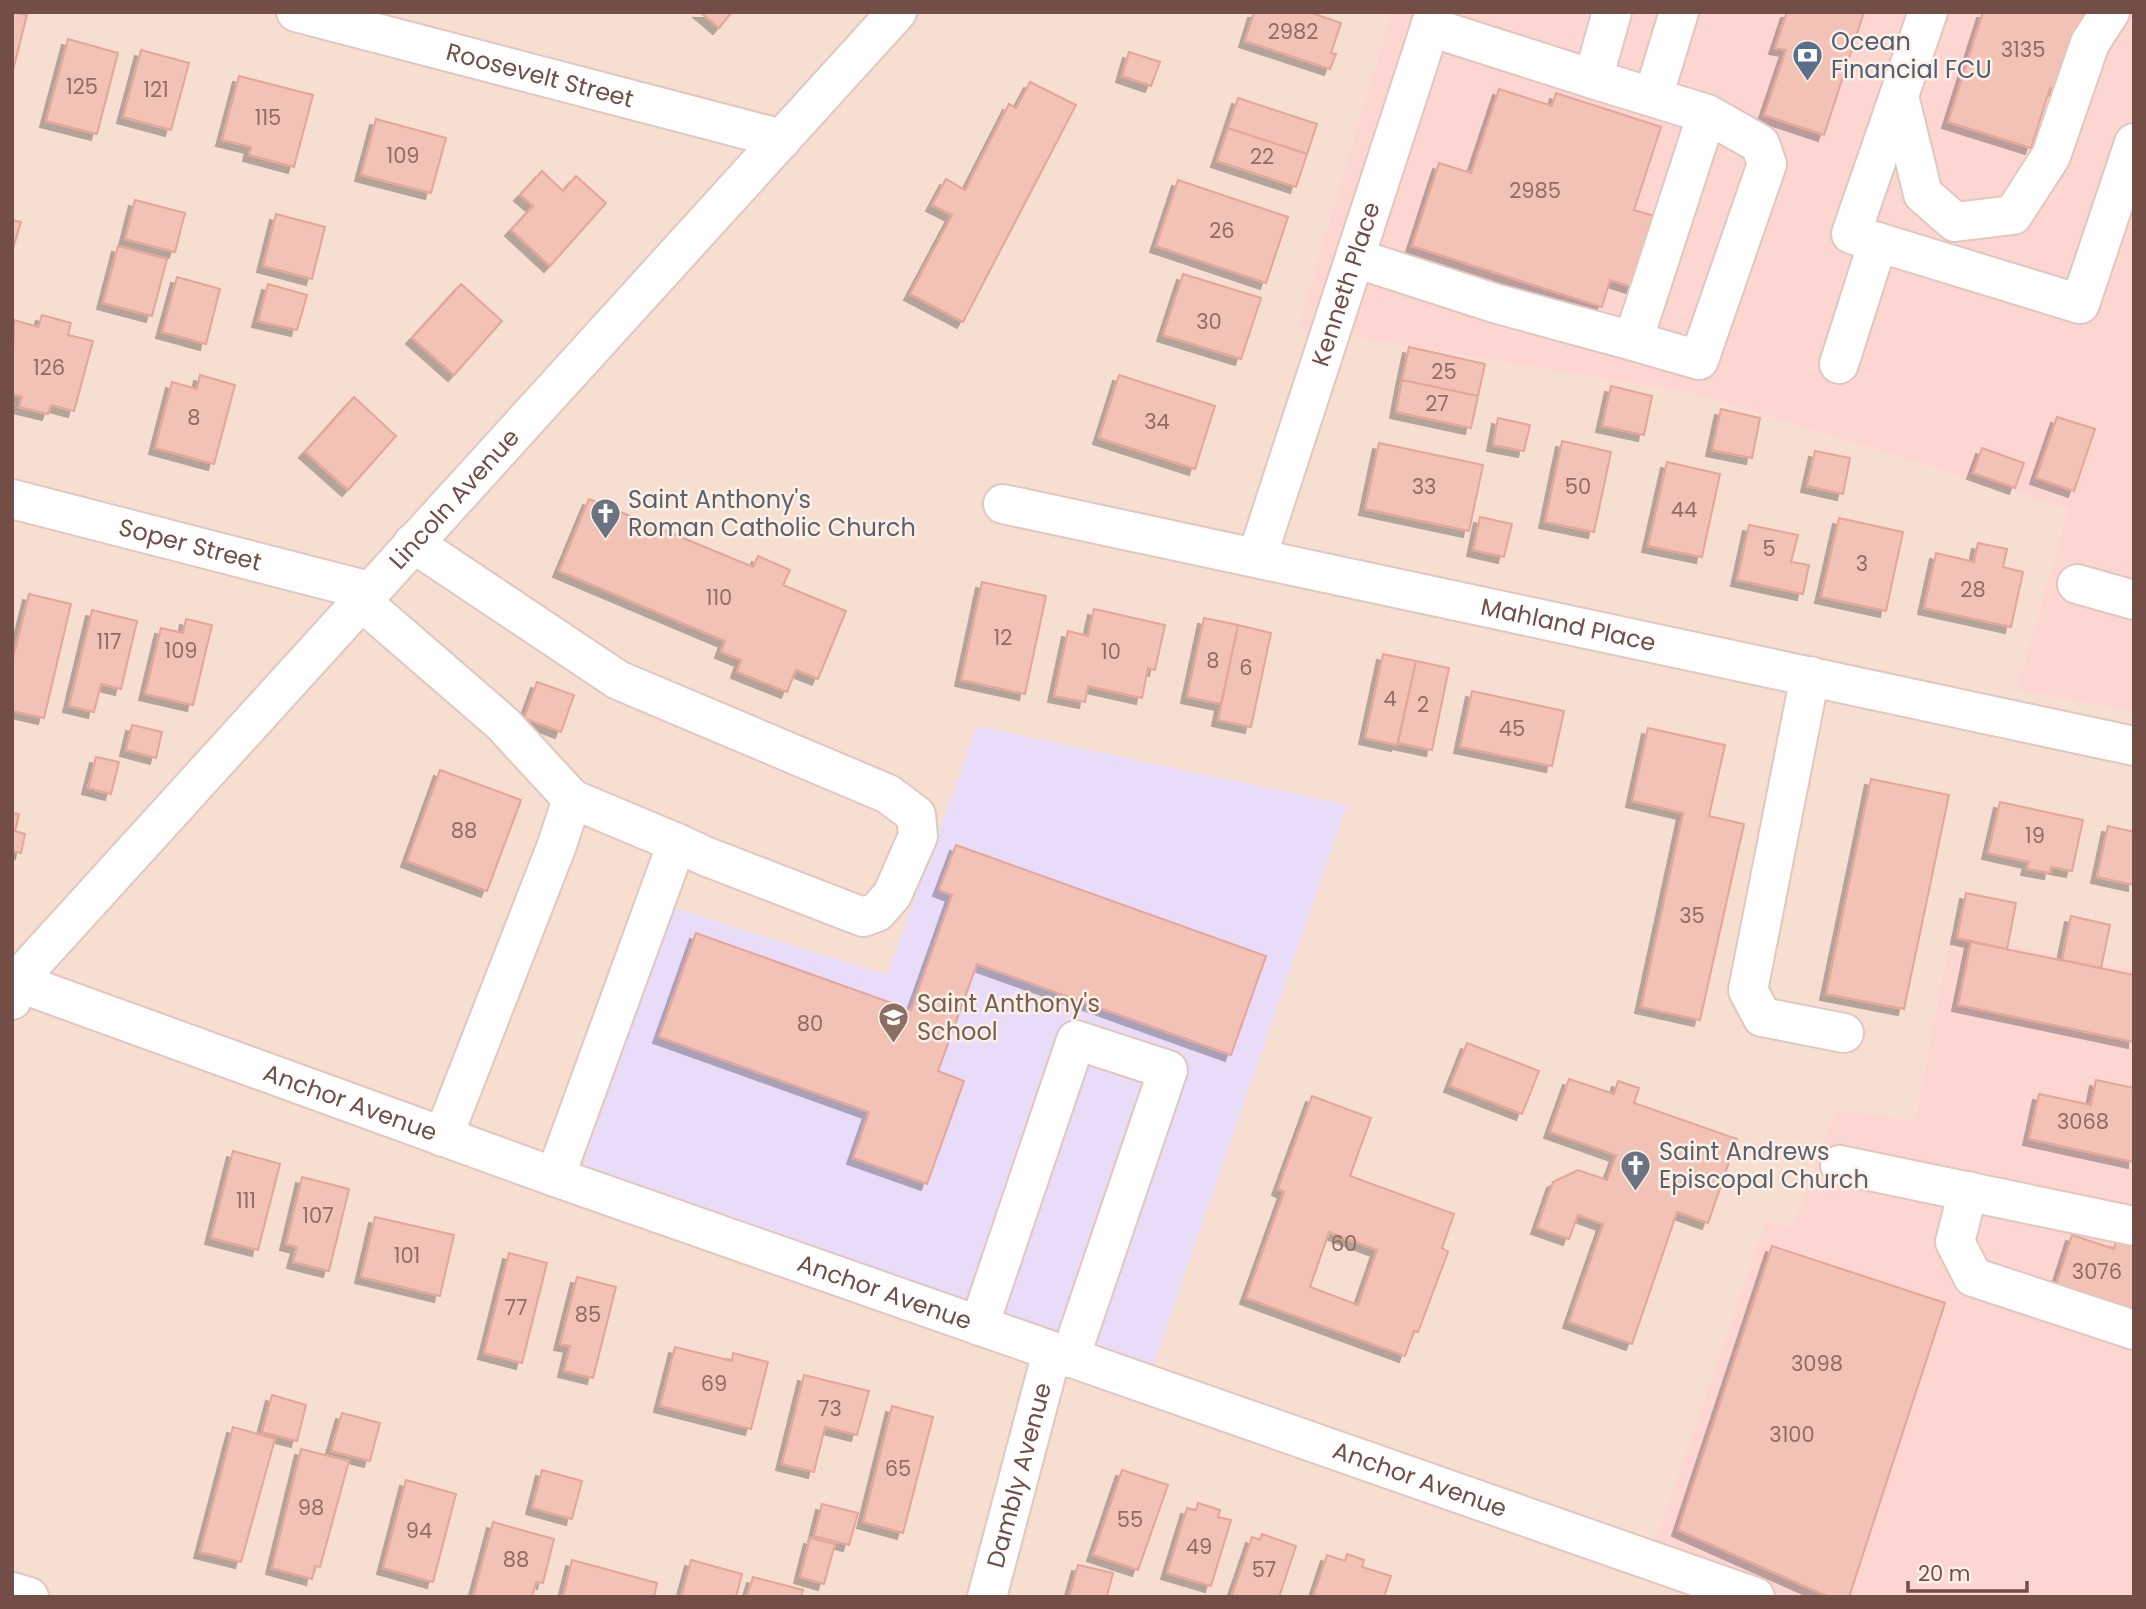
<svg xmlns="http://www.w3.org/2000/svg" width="2146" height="1609" font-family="Poppins,sans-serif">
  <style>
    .residential { fill: #f6ded0 }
    .commercial { fill: #fdd6d2 }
    .education { fill: #e8dcf8 }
    .building { fill: #f2c2b6; stroke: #e5a597; stroke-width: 2; fill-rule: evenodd; filter: url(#shadow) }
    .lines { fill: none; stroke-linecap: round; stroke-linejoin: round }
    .minor-casing { stroke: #e2c7be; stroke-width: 42 }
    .minor { stroke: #fff; stroke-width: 38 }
    .labels { text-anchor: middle; stroke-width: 5; stroke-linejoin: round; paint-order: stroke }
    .number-label { font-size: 21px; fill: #926b63 }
    .service-label { font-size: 24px; fill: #4e5e75; stroke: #fff0e5; text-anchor: start }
    .street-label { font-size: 24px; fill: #724e47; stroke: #fff0e5 }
    .worship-label { font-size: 24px; fill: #5b616d; stroke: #fff0e5; text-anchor: start }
    .education-label { font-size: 24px; fill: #785e54; stroke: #fff0e5; text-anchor: start }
  </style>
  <defs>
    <filter id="shadow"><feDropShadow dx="-6" dy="6" stdDeviation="0" flood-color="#0004"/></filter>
  </defs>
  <rect width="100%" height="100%" fill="#fcebdf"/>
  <!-- residential -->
  <path class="residential" d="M 12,12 L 1392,12 L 1299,328 L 1692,393 L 2068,509 L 2017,690 L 2134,712 L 2134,970 L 1951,933 L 1915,1121 L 1836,1111 L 1792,1228 L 1766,1221 L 1739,1597 L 12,1597 Z"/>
  <!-- commercial -->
  <path class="commercial" d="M 1392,12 L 2134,12 L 2134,712 L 2017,690 L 2068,509 L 1692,393 L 1298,328 Z
    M 1951,933 L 2134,970 L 2134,1597 L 1739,1597 L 1648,1565 L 1766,1221 L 1792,1228 L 1836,1110 L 1915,1121 Z"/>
  <!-- education -->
  <path class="education" d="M 977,726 L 1347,805 L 1153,1366 L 583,1164 L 674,908 L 887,975 Z"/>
  <!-- building -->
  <path class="building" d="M 12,12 L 27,15 L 12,74 Z
    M 700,12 L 732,12 L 719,28 Z
    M 1254,12 L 1309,12 L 1341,23 L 1331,53 L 1336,54 L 1330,69 L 1245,41 Z
    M 1787,12 L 1864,12 L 1824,135 L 1764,115 L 1786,50 L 1775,48 Z
    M 1983,12 L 2089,12 L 2063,93 L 2050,88 L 2031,148 L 1948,122 Z
    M 68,39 L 118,53 L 97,134 L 46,121 Z
    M 141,50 L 189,63 L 171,130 L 123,117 Z
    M 1129,52 L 1160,62 L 1151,86 L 1122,76 Z
    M 239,76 L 313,95 L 294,167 L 249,155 L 251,147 L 222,140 Z
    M 1030,82 L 1076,105 L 963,322 L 910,294 L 952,215 L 932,205 L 946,179 L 965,190 L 1009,104 L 1016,108 Z
    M 1499,89 L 1552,106 L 1556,93 L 1661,127 L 1634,210 L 1662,218 L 1638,289 L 1610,280 L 1602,307 L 1412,246 L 1439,163 L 1471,173 Z
    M 1238,98 L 1317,124 L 1307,154 L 1228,128 Z
    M 376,119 L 446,138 L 431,193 L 361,175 Z
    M 1228,128 L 1307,154 L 1296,187 L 1217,161 Z
    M 542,171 L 563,191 L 576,176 L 606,203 L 550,266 L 511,230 L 533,206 L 520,195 Z
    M 1178,180 L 1288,217 L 1266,283 L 1156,246 Z
    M 135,200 L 185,213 L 175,252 L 125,239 Z
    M 276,214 L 325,227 L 312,279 L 263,266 Z
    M 12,220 L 21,222 L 12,252 Z
    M 118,246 L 167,259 L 152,316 L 103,303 Z
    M 1183,274 L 1261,298 L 1241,359 L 1163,335 Z
    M 177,277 L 220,289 L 206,344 L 162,332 Z
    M 268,284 L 307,295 L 297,330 L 258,321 Z
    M 461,284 L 502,321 L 454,375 L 412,338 Z
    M 42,315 L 71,323 L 68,335 L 93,341 L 74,411 L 51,405 L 48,414 L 19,407 L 22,397 L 12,394 L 14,320 L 38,327 Z
    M 1409,347 L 1485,364 L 1478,396 L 1402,380 Z
    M 200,375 L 235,385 L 214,464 L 155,448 L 172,382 L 197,389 Z
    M 1119,375 L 1215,406 L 1195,469 L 1099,438 Z
    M 1402,380 L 1478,396 L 1471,428 L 1396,412 Z
    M 1611,386 L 1652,396 L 1644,435 L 1602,426 Z
    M 354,397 L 396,436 L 348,490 L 305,452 Z
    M 1721,409 L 1760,418 L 1752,458 L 1712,450 Z
    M 2057,417 L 2095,429 L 2074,491 L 2036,478 Z
    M 1498,418 L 1530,425 L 1524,451 L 1493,445 Z
    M 1562,441 L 1611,452 L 1594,532 L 1545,522 Z
    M 1379,443 L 1483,465 L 1469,531 L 1365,509 Z
    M 1982,448 L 2024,463 L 2015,488 L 1973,473 Z
    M 1815,451 L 1850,458 L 1843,494 L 1807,486 Z
    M 1667,462 L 1720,474 L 1702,557 L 1648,546 Z
    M 589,499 L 753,567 L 758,556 L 790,570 L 783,585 L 846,611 L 818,679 L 796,670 L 787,692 L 737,672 L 741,660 L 721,652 L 725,641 L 559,571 Z
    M 1480,517 L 1512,524 L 1504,557 L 1473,550 Z
    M 1839,518 L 1903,532 L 1886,611 L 1821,597 Z
    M 1749,525 L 1798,535 L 1791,562 L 1809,565 L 1803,594 L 1737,580 Z
    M 1978,543 L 2007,549 L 2003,567 L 2023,572 L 2011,627 L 1924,608 L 1936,553 L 1974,562 Z
    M 982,582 L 1046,596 L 1025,694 L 961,680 Z
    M 29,594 L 71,604 L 44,718 L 12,711 L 12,662 Z
    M 1094,609 L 1165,625 L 1155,670 L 1148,668 L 1142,698 L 1088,686 L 1085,702 L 1054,696 L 1068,631 L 1088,636 Z
    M 92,610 L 137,621 L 121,689 L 101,684 L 94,712 L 69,706 Z
    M 1204,618 L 1238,625 L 1221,704 L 1187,697 Z
    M 186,619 L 212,625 L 193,705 L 145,694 L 161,628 L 183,633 Z
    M 1238,625 L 1271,633 L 1251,727 L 1218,720 Z
    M 1383,654 L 1416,661 L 1397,745 L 1365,738 Z
    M 1416,661 L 1449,668 L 1432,750 L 1398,743 Z
    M 537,682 L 574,695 L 561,732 L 524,718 Z
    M 1472,691 L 1564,711 L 1552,766 L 1460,747 Z
    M 132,725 L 162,732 L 156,758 L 126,750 Z
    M 1648,728 L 1725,745 L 1709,816 L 1744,824 L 1700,1020 L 1641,1007 L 1683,813 L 1632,801 Z
    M 96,757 L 119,762 L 111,794 L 88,788 Z
    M 440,770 L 521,800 L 487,891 L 407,861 Z
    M 1871,779 L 1949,795 L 1904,1009 L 1826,994 Z
    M 2000,802 L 2083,820 L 2072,871 L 2051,867 L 2050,873 L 2027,869 L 2029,862 L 1988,853 Z
    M 12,813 L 19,814 L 15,831 L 25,834 L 21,853 L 12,851 Z
    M 2108,826 L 2134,832 L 2134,885 L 2097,877 Z
    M 956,845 L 1266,956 L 1231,1055 L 977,964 L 938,1071 L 964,1081 L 927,1184 L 853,1158 L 869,1112 L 659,1037 L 696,933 L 911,1010 L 952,895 L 939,890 Z
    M 1966,893 L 2016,903 L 2007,949 L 1957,938 Z
    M 2071,916 L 2110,925 L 2101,968 L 2062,960 Z
    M 1971,942 L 2134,975 L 2134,1042 L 1958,1005 Z
    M 1467,1043 L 1539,1071 L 1522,1114 L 1450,1086 Z
    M 1569,1079 L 1614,1094 L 1618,1081 L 1639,1088 L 1634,1103 L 1737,1139 L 1708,1223 L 1677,1212 L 1632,1344 L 1569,1322 L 1603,1224 L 1578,1215 L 1569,1239 L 1537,1228 L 1553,1182 L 1578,1170 L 1607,1180 L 1616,1155 L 1550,1132 Z
    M 2096,1080 L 2134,1088 L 2134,1162 L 2029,1139 L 2039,1094 L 2091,1105 Z
    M 1312,1096 L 1371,1118 L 1350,1176 L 1454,1214 L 1442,1248 L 1448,1252 L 1418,1332 L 1414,1331 L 1405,1356 L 1246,1298 L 1284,1192 L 1278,1189 ZM 1329,1232 L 1377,1250 L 1358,1305 L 1310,1287 Z
    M 233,1151 L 280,1164 L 258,1250 L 211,1238 Z
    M 302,1177 L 349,1189 L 329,1271 L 293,1262 L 297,1247 L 286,1244 Z
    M 375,1217 L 454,1235 L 440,1296 L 361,1277 Z
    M 2072,1235 L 2114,1249 L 2116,1241 L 2134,1246 L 2134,1321 L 2053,1294 Z
    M 1772,1246 L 1945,1303 L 1849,1597 L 1829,1597 L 1678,1530 Z
    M 509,1253 L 547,1263 L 522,1363 L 484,1353 Z
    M 577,1277 L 616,1287 L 593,1378 L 564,1371 L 570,1346 L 560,1344 Z
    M 675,1347 L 732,1361 L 733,1353 L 768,1362 L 751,1429 L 660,1406 Z
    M 804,1375 L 869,1391 L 857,1435 L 825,1427 L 814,1472 L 782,1464 Z
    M 272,1395 L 306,1405 L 297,1441 L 262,1432 Z
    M 892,1406 L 933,1417 L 903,1533 L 863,1522 Z
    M 342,1413 L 380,1423 L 370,1461 L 331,1451 Z
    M 233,1427 L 275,1439 L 241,1562 L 200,1552 Z
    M 301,1449 L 349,1461 L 320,1567 L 315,1566 L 312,1579 L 272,1568 Z
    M 542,1470 L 582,1481 L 572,1519 L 532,1508 Z
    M 1122,1470 L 1168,1485 L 1138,1570 L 1093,1555 Z
    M 406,1480 L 456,1494 L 433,1582 L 383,1568 Z
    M 1198,1503 L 1220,1510 L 1218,1517 L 1231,1520 L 1211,1586 L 1167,1573 L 1187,1508 L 1196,1510 Z
    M 822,1504 L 858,1513 L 849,1545 L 814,1536 Z
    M 493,1522 L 554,1539 L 543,1583 L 536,1582 L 532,1597 L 473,1597 Z
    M 1262,1534 L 1296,1546 L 1279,1597 L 1238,1597 L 1232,1595 L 1252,1537 L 1260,1540 Z
    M 810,1538 L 835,1544 L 824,1584 L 800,1577 Z
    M 1347,1554 L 1364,1560 L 1362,1567 L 1391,1576 L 1384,1597 L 1313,1597 L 1327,1555 L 1345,1561 Z
    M 572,1560 L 657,1583 L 654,1597 L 563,1597 Z
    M 691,1560 L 742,1574 L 736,1597 L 681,1597 Z
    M 1078,1565 L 1113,1573 L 1107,1596 L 1111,1597 L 1069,1597 Z
    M 753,1577 L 803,1590 L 801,1597 L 747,1597 Z"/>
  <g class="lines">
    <defs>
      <g id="minor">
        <path id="s1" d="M 296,12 L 782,139"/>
        <path d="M 1928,12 L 1851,234 L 2080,304 L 2134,143"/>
        <path d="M 1430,27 L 1593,79 L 1612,12"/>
        <path d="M 1593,79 L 1707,114"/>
        <path d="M 1899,96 L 1923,194 L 1955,222 L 2013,215 L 2051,156 L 2090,43 L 2110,12"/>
        <path d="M 1653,97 L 1679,12"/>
        <path d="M 1355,258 L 1494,303 L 1633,341 L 1707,114 L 1760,144 L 1767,164 L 1699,360 L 1633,341"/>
        <path d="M 1839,364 L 1878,242"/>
        <path id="s2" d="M 12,499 L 369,591"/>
        <path id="s3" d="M 1003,504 L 2134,746"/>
        <path d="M 413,543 L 618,680 L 888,794 L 916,815 L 918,836 L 892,895 L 877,912 L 863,917 L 705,856 L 677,843 L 555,1177"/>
        <path id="s4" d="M 1257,557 L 1435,12"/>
        <path d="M 2077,584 L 2134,600"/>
        <path d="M 361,601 L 503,724 L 572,799 L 557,845 L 443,1137"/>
        <path d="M 1810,676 L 1748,990 L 1762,1017 L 1844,1033"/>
        <path d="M 572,799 L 677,843"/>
        <path id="s5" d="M 12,986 L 897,12"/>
        <path id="s6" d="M 12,1000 L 17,982 L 555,1177 L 1755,1597"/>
        <path d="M 1840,1165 L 2134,1226"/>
        <path d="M 1968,1191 L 1955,1242 L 1973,1277 L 2134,1330"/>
        <path d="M 979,1326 L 1076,1040 L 1168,1070 L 1070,1358"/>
        <path d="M 12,1592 L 29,1597"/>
        <path id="s7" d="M 987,1597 L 1052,1352"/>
      </g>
    </defs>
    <!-- minor casing -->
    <use href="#minor" class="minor-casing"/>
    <!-- minor -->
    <use href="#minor" class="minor"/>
  </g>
  <!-- icons -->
  <defs>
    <symbol id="bank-pin" viewBox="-11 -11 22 30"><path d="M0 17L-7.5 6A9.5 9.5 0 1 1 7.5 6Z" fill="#5c6f8a" stroke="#fff0e5"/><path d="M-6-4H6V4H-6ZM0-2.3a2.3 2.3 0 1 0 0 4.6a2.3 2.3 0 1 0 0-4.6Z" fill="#fff"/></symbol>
    <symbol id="church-pin" viewBox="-11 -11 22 30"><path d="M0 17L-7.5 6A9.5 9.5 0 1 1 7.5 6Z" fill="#6b7280" stroke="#fff0e5"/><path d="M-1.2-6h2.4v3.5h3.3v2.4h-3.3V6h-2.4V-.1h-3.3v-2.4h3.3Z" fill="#fff"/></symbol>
    <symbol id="school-pin" viewBox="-11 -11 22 30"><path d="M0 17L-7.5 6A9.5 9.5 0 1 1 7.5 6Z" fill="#8d6e63" stroke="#fff0e5"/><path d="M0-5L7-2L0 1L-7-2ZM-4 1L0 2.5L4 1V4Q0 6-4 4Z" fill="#fff"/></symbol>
  </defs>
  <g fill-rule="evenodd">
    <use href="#bank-pin" x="1790" y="38" width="35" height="47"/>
    <use href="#church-pin" x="588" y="496" width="35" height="47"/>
    <use href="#school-pin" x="876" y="1000" width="35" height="47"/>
    <use href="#church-pin" x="1618" y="1148" width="35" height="47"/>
  </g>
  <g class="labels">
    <!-- number labels -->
    <g class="number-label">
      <text x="1293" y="39">2982</text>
      <text x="2023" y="57">3135</text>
      <text x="82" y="94">125</text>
      <text x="156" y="97">121</text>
      <text x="268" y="125">115</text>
      <text x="403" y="163">109</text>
      <text x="1262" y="164">22</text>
      <text x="1535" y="198">2985</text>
      <text x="1222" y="238">26</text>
      <text x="1209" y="329">30</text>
      <text x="49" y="375">126</text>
      <text x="1444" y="379">25</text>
      <text x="1437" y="411">27</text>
      <text x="194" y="425">8</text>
      <text x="1157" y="429">34</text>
      <text x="1424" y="494">33</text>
      <text x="1578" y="494">50</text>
      <text x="1684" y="517">44</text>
      <text x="1769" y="556">5</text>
      <text x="1862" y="571">3</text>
      <text x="1973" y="597">28</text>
      <text x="719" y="605">110</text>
      <text x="1003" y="645">12</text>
      <text x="109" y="649">117</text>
      <text x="181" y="658">109</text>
      <text x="1111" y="659">10</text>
      <text x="1213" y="668">8</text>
      <text x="1246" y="675">6</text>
      <text x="1390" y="706">4</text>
      <text x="1423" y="712">2</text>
      <text x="1512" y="736">45</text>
      <text x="464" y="838">88</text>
      <text x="2035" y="843">19</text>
      <text x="1692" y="923">35</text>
      <text x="810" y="1031">80</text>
      <text x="2083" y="1129">3068</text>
      <text x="246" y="1208">111</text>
      <text x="318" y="1223">107</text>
      <text x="1344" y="1251">60</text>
      <text x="407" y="1263">101</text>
      <text x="2097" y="1279">3076</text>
      <text x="516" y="1315">77</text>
      <text x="588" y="1322">85</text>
      <text x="1817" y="1371">3098</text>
      <text x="714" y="1391">69</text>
      <text x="830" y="1416">73</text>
      <text x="1792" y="1442">3100</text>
      <text x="898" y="1476">65</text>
      <text x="311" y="1515">98</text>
      <text x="1130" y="1527">55</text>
      <text x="419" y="1538">94</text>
      <text x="1199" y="1554">49</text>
      <text x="516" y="1567">88</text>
      <text x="1264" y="1577">57</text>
    </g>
    <!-- service labels -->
    <g class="service-label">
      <text x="1831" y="50">Ocean<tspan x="1831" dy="28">Financial FCU</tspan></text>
    </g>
    <!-- street labels -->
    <g class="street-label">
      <text dy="8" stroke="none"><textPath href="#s1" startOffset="252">Roosevelt Street</textPath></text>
      <text dy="8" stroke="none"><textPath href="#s4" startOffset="287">Kenneth Place</textPath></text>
      <text dy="8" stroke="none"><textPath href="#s5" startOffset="658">Lincoln Avenue</textPath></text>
      <text dy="8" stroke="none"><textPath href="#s2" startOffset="184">Soper Street</textPath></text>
      <text dy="8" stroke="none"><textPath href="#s3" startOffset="578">Mahland Place</textPath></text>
      <text dy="8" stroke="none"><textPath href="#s6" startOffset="373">Anchor Avenue</textPath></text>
      <text dy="8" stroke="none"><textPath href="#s6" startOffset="940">Anchor Avenue</textPath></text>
      <text dy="8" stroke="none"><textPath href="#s7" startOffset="126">Dambly Avenue</textPath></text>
      <text dy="8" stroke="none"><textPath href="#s6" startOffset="1507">Anchor Avenue</textPath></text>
    </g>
    <!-- worship labels -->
    <g class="worship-label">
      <text x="628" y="508">Saint Anthony's<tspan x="628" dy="28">Roman Catholic Church</tspan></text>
      <text x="1659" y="1160">Saint Andrews<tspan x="1659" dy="28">Episcopal Church</tspan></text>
    </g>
    <!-- education labels -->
    <g class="education-label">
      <text x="917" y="1012">Saint Anthony's<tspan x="917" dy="28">School</tspan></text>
    </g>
  </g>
  <!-- border -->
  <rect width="2146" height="1609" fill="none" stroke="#724e47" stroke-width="28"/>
  <!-- scale -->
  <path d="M1908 1581v10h119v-10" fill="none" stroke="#724e47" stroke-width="3.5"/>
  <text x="1918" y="1581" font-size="21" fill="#724e47" stroke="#fff0e5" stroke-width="5" paint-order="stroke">20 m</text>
</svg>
